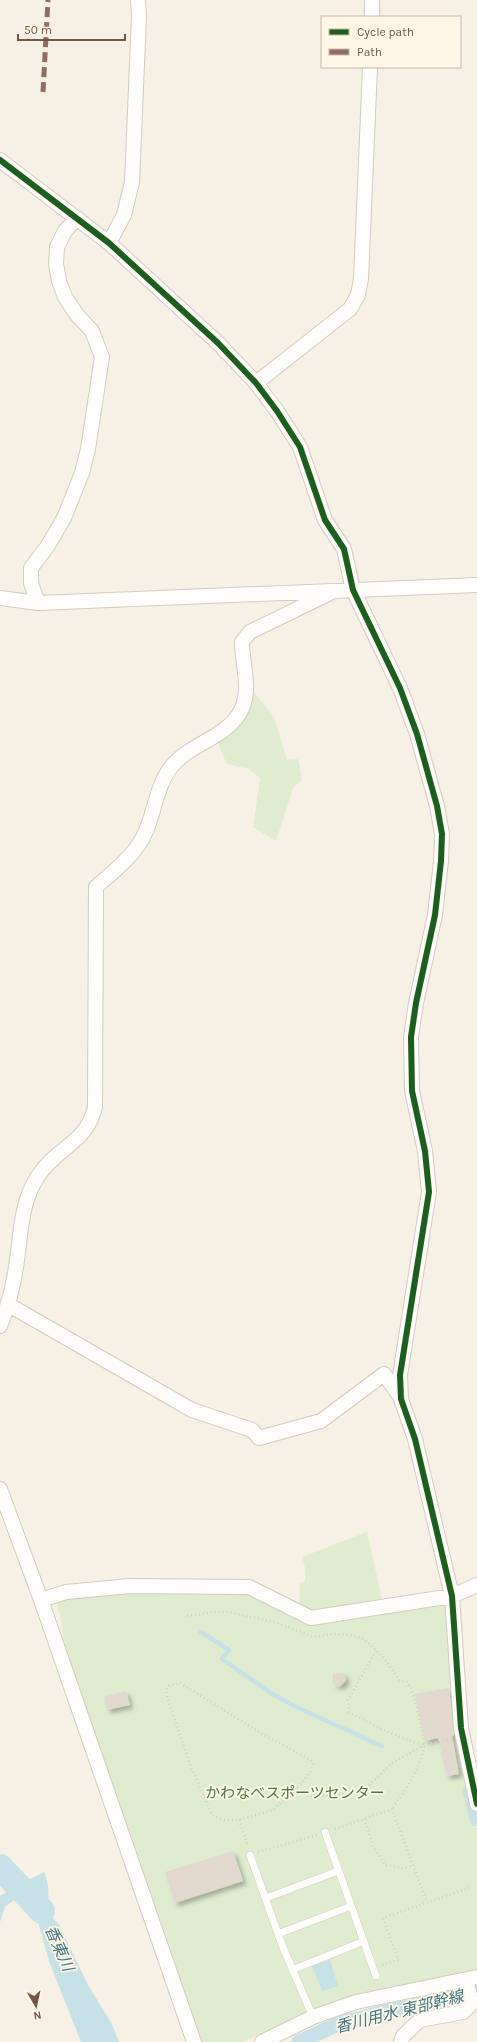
<svg xmlns="http://www.w3.org/2000/svg" width="477" height="2042" font-family="Karla,'Noto Sans JP',sans-serif">
  <style>
    .green { fill: #dfedce }
    .water { fill: #c6e2e6 }
    .lines { fill: none; stroke-linecap: round; stroke-linejoin: round }
    .stream { stroke: #c6e2e6; stroke-width: 4.5 }
    .canal { stroke: #c6e2e6; stroke-width: 15 }
    .river { stroke: #c6e2e6; stroke-width: 26 }
    .building { fill: #e2d8cd; filter: url(#shadow) }
    .service-casing { stroke: #d5cbc0; stroke-width: 8 }
    .minor-casing { stroke: #d5cbc0; stroke-width: 16 }
    .path { stroke: #d7cfc8; stroke-width: 2.5; stroke-dasharray: 1 3; stroke-linecap: butt }
    .service { stroke: #fefdfb; stroke-width: 7 }
    .minor { stroke: #fefdfb; stroke-width: 14 }
    .quiet { stroke: #8d6e63; stroke-width: 5; stroke-dasharray: 10 5; stroke-linecap: butt }
    .cycleway-casing { stroke: #fff6e5; stroke-width: 8 }
    .cycleway { stroke: #1b5e20; stroke-width: 6 }
    .labels { text-anchor: middle; stroke-width: 3.5; stroke-linejoin: round; paint-order: stroke }
    .park-label { font-size: 15px; fill: #4c7a3d; stroke: #fff6e5 }
    .water-label { font-size: 16px; font-style: italic; fill: #3e7888; stroke: #fff6e5 }
  </style>
  <defs>
    <filter id="shadow"><feDropShadow dx="3.5" dy="3.5" stdDeviation="2" flood-color="#0004"/></filter>
  </defs>
  <rect width="100%" height="100%" fill="#f6f0e5"/>
  <!-- green -->
  <path class="green" d="M 254,692 L 274,717 L 287,760 L 298,759 L 302,779 L 293,788 L 276,841 L 253,827 L 260,778 L 249,769 L 227,764 L 220,749 L 218,737 L 246,709 Z
    M 367,1532 L 383,1603 L 313,1615 L 299,1609 L 300,1583 L 305,1581 L 305,1568 L 302,1557 Z
    M 245,1590 L 309,1623 L 446,1601 L 467,1787 L 477,1833 L 477,1970 L 421,1984 L 379,1990 L 350,1998 L 282,2024 L 243,2042 L 201,2042 L 166,1935 L 65,1652 L 62,1625 L 55,1595 Z"/>
  <!-- water -->
  <path class="water" d="M 44,1872 C 50,1886 49,1898 47,1913 L 58,1923 L 88,1985 L 112,2024 L 119,2042 L 81,2042 L 49,1961 L 37,1918 L 27,1902 L 15,1899 L 5,1907 L 0,1922 L 0,1896 L 17,1886 Z
    M 330,1960 L 338,1986 L 322,1991 L 312,1966 Z"/>
  <g class="lines">
    <!-- stream -->
    <path class="stream" d="M 201,1632 L 229,1650 L 222,1659 L 271,1693 L 294,1706 L 382,1746"/>
    <!-- canal -->
    <path class="canal" d="M 470,1791 L 477,1819
      M 299,2042 L 338,2024 L 385,2012 L 477,1992"/>
    <!-- river -->
    <path class="river" d="M 0,1867 L 42,1911"/>
  </g>
  <!-- building -->
  <path class="building" d="M 344,1673 L 346,1681 L 339,1687 L 333,1683 L 333,1674 Z
    M 449,1688 L 454,1735 L 452,1736 L 459,1774 L 447,1776 L 438,1738 L 425,1741 L 415,1694 Z
    M 126,1691 L 130,1705 L 107,1710 L 104,1697 Z
    M 233,1851 L 243,1881 L 175,1903 L 165,1872 Z"/>
  <g class="lines">
    <defs>
      <path id="service" d="M 325,1832 L 376,1976
        M 250,1855 L 282,1945 L 313,2017
        M 266,1898 L 338,1871
        M 278,1934 L 351,1906
        M 292,1970 L 364,1941"/>
      <path id="minor" d="M 372,0 L 372,17
        M 0,160 L 109,243 L 218,343 L 256,383 L 277,411 L 300,447 L 325,520 L 344,549 L 353,590 L 400,688 L 417,734 L 437,806 L 442,834 L 441,861 L 435,915 L 416,1003 L 411,1037 L 412,1091 L 425,1151 L 429,1192 L 400,1375 L 401,1399 L 415,1439 L 452,1596 L 461,1728 L 477,1804
        M 109,243 L 124,215 L 132,182 L 139,17 L 138,0
        M 256,383 L 350,309 L 358,295 L 361,279 L 370,67
        M 0,598 L 38,603 L 477,585
        M 38,603 L 31,583 L 31,568 L 47,547 L 64,518 L 82,473 L 88,449 L 102,357 L 92,331 L 77,315 L 65,297 L 59,281 L 56,264 L 57,247 L 65,231 L 77,218
        M 9,1305 L 192,1410 L 252,1430 L 259,1438 L 321,1421 L 384,1374 L 401,1398
        M 0,1326 C 8,1307 13,1288 16,1267 C 21,1236 20,1203 38,1176 C 57,1147 87,1143 95,1107 L 96,887 C 115,870 136,855 146,831 C 155,810 157,784 172,766 C 190,744 224,738 239,714 C 253,692 242,666 242,642 L 250,632 L 334,591
        M 0,1489 L 41,1600 L 194,2042
        M 41,1600 L 66,1592 L 130,1586 L 249,1587 L 311,1618 L 452,1596 L 477,1585
        M 262,2042 L 313,2017 L 356,2002 L 477,1977
        M 401,2042 L 403,2036 L 420,2020 L 463,2012 L 472,2003 L 466,1980"/>
    </defs>
    <!-- service casing -->
    <use href="#service" class="service-casing"/>
    <!-- minor casing -->
    <use href="#minor" class="minor-casing"/>
    <!-- path -->
    <path class="path" d="M 187,1616 L 215,1612 L 228,1612 L 274,1622 L 314,1637 L 332,1634 L 351,1635 L 364,1639 L 384,1658 L 400,1681 L 406,1681 L 411,1688 C 415,1699 424,1734 424,1745 C 422,1768 404,1791 392,1809
      M 376,1651 L 348,1700 L 349,1712 C 373,1725 396,1737 423,1745
      M 180,1683 L 264,1735 L 309,1759 L 313,1763 L 311,1771 L 303,1782 L 273,1810 L 239,1820 L 224,1820 L 212,1815 L 189,1761 L 167,1696 L 166,1690 L 169,1686 Z
      M 297,1788 L 311,1796 L 342,1795 L 355,1791 L 368,1786 L 392,1763 L 424,1745 L 451,1739
      M 364,1819 L 373,1846 L 385,1865 L 402,1868 L 413,1866
      M 239,1820 L 248,1846
      M 335,1829 L 392,1809 L 427,1902
      M 258,1852 L 317,1835
      M 382,1965 L 398,1960 L 383,1918 L 472,1887"/>
    <!-- service -->
    <use href="#service" class="service"/>
    <!-- minor -->
    <use href="#minor" class="minor"/>
    <!-- quiet -->
    <path class="quiet" d="M 43,92 L 48,0"/>
    <defs>
      <path id="cycleway" d="M 0,160 L 109,243 L 218,343 L 256,383 L 277,411 L 300,447 L 325,520 L 344,549 L 353,590 L 400,688 L 417,734 L 437,806 L 442,834 L 441,861 L 435,915 L 416,1003 L 411,1037 L 412,1091 L 425,1151 L 429,1192 L 400,1375 L 401,1399 L 415,1439 L 452,1596 L 461,1728 L 477,1804"/>
    </defs>
    <!-- cycleway casing -->
    <use href="#cycleway" class="cycleway-casing"/>
    <!-- cycleway -->
    <use href="#cycleway" class="cycleway"/>
  </g>
  <g class="labels">
    <!-- park labels -->
    <g class="park-label">
      <text x="295" y="1798">かわなべスポーツセンター</text>
    </g>
    <!-- water labels -->
    <g class="water-label">
      <text transform="translate(60 1948) rotate(66)" y="6">香東川</text>
      <text transform="translate(399 2011) rotate(-14)" y="6">香川用水 東部幹線</text>
    </g>
  </g>
  <!-- legend -->
  <rect x="321" y="16" width="140" height="52" fill="#fff6e5" stroke="#c7b7a5"/>
  <rect x="329" y="29" width="20" height="6" fill="#1b5e20" stroke="#c7b7a5"/>
  <text x="357" y="36" font-size="12" fill="#735845">Cycle path</text>
  <rect x="329" y="49" width="20" height="6" fill="#8d6e63" stroke="#c7b7a5"/>
  <text x="357" y="56" font-size="12" fill="#735845">Path</text>
  <!-- north arrow -->
  <g transform="translate(36 2006) rotate(171)" stroke="#fff6e5" stroke-width="3" paint-order="stroke">
  <path d="M0-3L7 15L0 10L-7 15Z" fill="#735845"/>
  <text y="-6" font-size="11" font-weight="bold" text-anchor="middle" fill="#735845">N</text>
  </g>
  <!-- scale -->
  <path d="M18 34v6h107v-6" fill="none" stroke="#735845" stroke-width="2"/>
  <text x="24" y="34" font-size="12" fill="#735845" stroke="#fff6e5" stroke-width="3" paint-order="stroke">50 m</text>
</svg>
